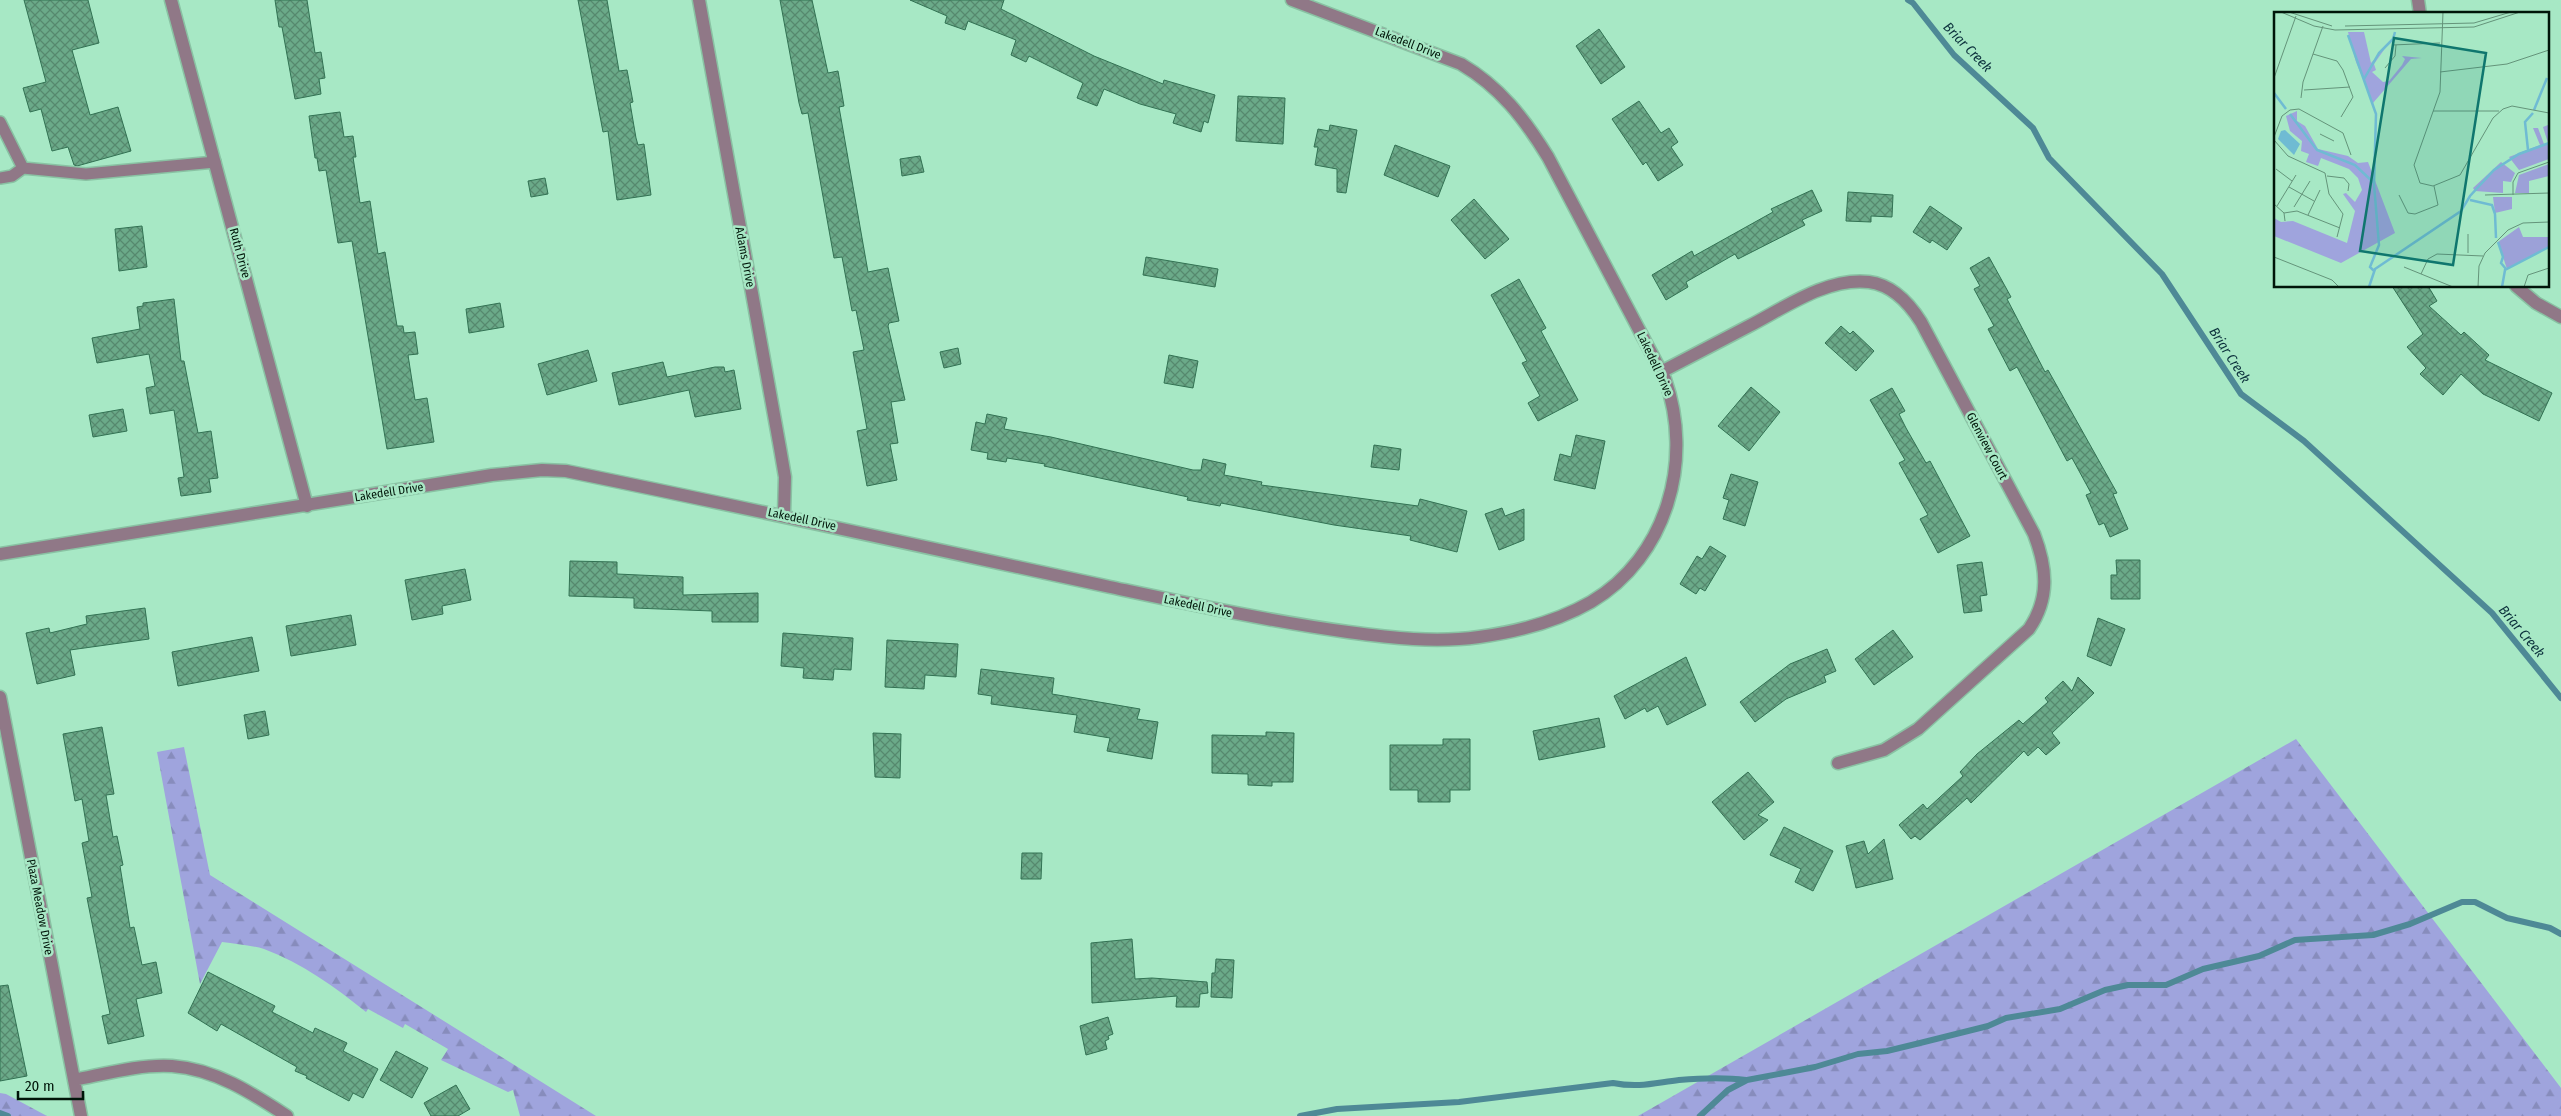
<svg xmlns="http://www.w3.org/2000/svg" width="2561" height="1116" font-family="'Fira Sans Condensed',sans-serif">
  <style>
    .forest { fill: url(#forest-firs) }
    .lines { fill: none; stroke-linecap: round; stroke-linejoin: round }
    .stream { stroke: #4e8996; stroke-width: 6 }
    .building { fill: url(#building-cross-hatch); stroke: #327253 }
    .service-casing { stroke: #89c2a3; stroke-width: 14 }
    .minor-casing { stroke: #89c2a3; stroke-width: 15 }
    .service { stroke: #907887; stroke-width: 11 }
    .minor { stroke: #907887; stroke-width: 12 }
    .labels { text-anchor: middle; stroke-width: 5; stroke-linejoin: round; paint-order: stroke }
    .street-label { font-size: 12px; fill: #001509; stroke: #a7e8c5 }
    .water-label { font-size: 14px; font-style: italic; fill: #0c313c; stroke: #a7e8c5 }
    .inset-river { fill: none; stroke: #6fbbd3; stroke-width: 2.5 }
    .inset-road { fill: none; stroke: #64947a; stroke-width: 1 }
    .view { fill: #0f766e; fill-opacity: 0.15; stroke: #0f766e; stroke-width: 2.5 }
    .inset-edge { fill: none; stroke: #001509; stroke-width: 2.5 }
  </style>
  <defs>
    <pattern id="forest-firs" width="22" height="20" patternUnits="userSpaceOnUse" patternTransform="scale(1.25)"><rect width="22" height="20" fill="#9fa4dd"/><path d="M5 1l3.5 6h-7zM16 11l3.5 6h-7z" fill="#878cbc"/></pattern>
    <pattern id="building-cross-hatch" width="8" height="8" patternUnits="userSpaceOnUse" patternTransform="scale(1.25)"><rect width="8" height="8" fill="#6baa89"/><path d="M0 0l8 8M0 8l8-8" fill="none" stroke="#56896e"/></pattern>
  </defs>
  <rect width="100%" height="100%" fill="#a7e8c5"/>
  <!-- forest -->
  <path class="forest" d="M 2296,739 L 2561,1088 L 2561,1116 L 1638,1116 Z
    M 184,747 L 210,875 L 596,1116 L 520,1116 L 513,1090 L 508,1092 L 441,1060 L 448,1049 L 405,1024 L 403,1028 L 368,1009 L 366,1012 C 335,987 302,963 264,949 C 251,945 235,944 222,942 L 200,984 L 157,752 Z
    M 0,1093 L 6,1094 L 47,1116 L 5,1116 L 0,1113 Z"/>
  <g class="lines">
    <!-- stream -->
    <path class="stream" d="M 1908,0 L 1913,3 L 1954,55 L 2033,128 L 2049,158 L 2162,274 L 2241,394 L 2304,441 L 2492,613 L 2561,698
      M 0,1113 L 8,1116
      M 1300,1116 L 1337,1109 L 1459,1102 L 1613,1083 C 1639,1088 1654,1083 1679,1080 C 1701,1078 1724,1077 1746,1080
      M 1700,1116 L 1728,1090 L 1747,1080 L 1815,1067 L 1858,1054 L 1887,1051 L 1920,1043 L 1988,1026 L 2006,1018 L 2060,1009 L 2105,990 L 2128,985 L 2166,985 L 2203,969 L 2259,956 L 2295,940 L 2373,935 L 2410,924 L 2462,902 L 2475,902 L 2507,918 L 2550,928 L 2561,934"/>
  </g>
  <!-- building -->
  <path class="building" d="M 24,0 L 88,0 L 99,43 L 72,50 L 90,115 L 118,107 L 131,151 L 77,166 L 74,165 L 68,147 L 52,151 L 41,109 L 30,112 L 23,88 L 46,82 Z
    M 275,0 L 307,0 L 315,53 L 321,52 L 325,78 L 319,79 L 321,94 L 295,99 L 282,27 L 279,27 Z
    M 578,0 L 607,0 L 619,71 L 627,70 L 633,102 L 630,103 L 636,138 L 638,145 L 644,144 L 651,195 L 617,200 L 608,131 L 603,132 Z
    M 780,0 L 812,0 L 828,73 L 838,71 L 844,106 L 839,107 L 868,272 L 888,268 L 899,321 L 889,323 L 888,326 L 905,400 L 891,402 L 898,443 L 890,444 L 897,480 L 867,486 L 857,431 L 867,429 L 853,352 L 864,350 L 856,310 L 852,311 L 842,257 L 834,258 L 808,113 L 802,114 L 799,103 Z
    M 910,0 L 1004,0 L 1001,9 L 1094,56 L 1163,84 L 1164,80 L 1215,95 L 1208,123 L 1204,121 L 1201,132 L 1173,123 L 1176,114 L 1140,104 L 1104,89 L 1097,106 L 1077,98 L 1083,83 L 1029,56 L 1026,62 L 1011,55 L 1016,40 L 968,21 L 965,30 L 945,23 L 947,16 Z
    M 1599,29 L 1625,67 L 1601,84 L 1576,46 Z
    M 1238,96 L 1285,98 L 1283,144 L 1236,141 Z
    M 1639,101 L 1661,133 L 1669,128 L 1678,142 L 1671,147 L 1683,165 L 1658,181 L 1646,162 L 1643,165 L 1612,119 Z
    M 340,112 L 344,137 L 353,136 L 356,157 L 353,157 L 360,203 L 370,201 L 378,254 L 385,252 L 397,326 L 403,326 L 404,333 L 415,332 L 418,354 L 408,355 L 415,400 L 427,398 L 434,442 L 387,449 L 352,241 L 338,243 L 326,170 L 319,171 L 317,158 L 315,158 L 309,116 Z
    M 1330,125 L 1357,130 L 1346,193 L 1337,192 L 1337,169 L 1315,165 L 1318,147 L 1314,147 L 1318,129 L 1329,131 Z
    M 1395,145 L 1450,166 L 1438,197 L 1384,175 Z
    M 920,156 L 924,172 L 902,176 L 900,159 Z
    M 545,178 L 548,194 L 531,197 L 528,181 Z
    M 1812,190 L 1822,211 L 1802,220 L 1805,225 L 1738,259 L 1735,254 L 1686,282 L 1688,287 L 1666,300 L 1652,275 L 1692,251 L 1694,256 L 1773,212 L 1771,209 Z
    M 1848,192 L 1893,195 L 1892,217 L 1871,216 L 1871,222 L 1846,221 Z
    M 1474,199 L 1509,239 L 1485,259 L 1451,220 Z
    M 1930,206 L 1962,228 L 1947,250 L 1932,240 L 1930,243 L 1913,232 Z
    M 142,226 L 147,267 L 119,271 L 115,229 Z
    M 1146,257 L 1218,269 L 1215,287 L 1143,275 Z
    M 1989,257 L 2011,297 L 2007,299 L 2045,372 L 2048,370 L 2117,493 L 2113,494 L 2128,529 L 2110,537 L 2104,523 L 2099,525 L 2086,495 L 2091,493 L 2072,458 L 2067,461 L 2017,367 L 2010,371 L 1988,329 L 1994,326 L 1974,289 L 1980,286 L 1970,268 Z
    M 1519,279 L 1546,328 L 1541,331 L 1578,400 L 1538,421 L 1528,403 L 1540,396 L 1522,363 L 1527,361 L 1491,295 Z
    M 2392,286 L 2428,286 L 2437,301 L 2429,306 L 2461,335 L 2464,332 L 2489,355 L 2485,360 L 2552,393 L 2539,421 L 2483,394 L 2461,374 L 2443,395 L 2420,374 L 2426,368 L 2407,347 L 2423,334 Z
    M 174,299 L 181,361 L 184,361 L 198,433 L 211,431 L 218,478 L 209,479 L 211,492 L 181,496 L 178,478 L 184,477 L 174,410 L 150,414 L 146,388 L 155,386 L 149,354 L 97,363 L 92,338 L 140,329 L 137,307 L 143,306 L 143,303 Z
    M 500,303 L 504,327 L 469,333 L 466,309 Z
    M 1841,326 L 1850,334 L 1853,331 L 1874,351 L 1856,371 L 1825,343 Z
    M 958,348 L 961,364 L 944,368 L 940,352 Z
    M 588,350 L 597,381 L 547,395 L 538,364 Z
    M 1169,355 L 1198,361 L 1193,388 L 1164,383 Z
    M 663,362 L 667,377 L 715,367 L 724,367 L 725,372 L 734,370 L 741,409 L 695,417 L 689,390 L 619,405 L 612,373 Z
    M 1751,387 L 1780,412 L 1749,451 L 1718,426 Z
    M 1892,388 L 1905,411 L 1899,414 L 1906,428 L 1926,463 L 1930,461 L 1970,536 L 1938,553 L 1920,519 L 1928,515 L 1899,463 L 1905,460 L 1870,400 Z
    M 123,409 L 127,431 L 93,437 L 89,415 Z
    M 987,414 L 1007,418 L 1004,429 L 1051,437 L 1193,470 L 1201,470 L 1203,459 L 1226,464 L 1224,475 L 1262,482 L 1261,485 L 1418,506 L 1420,499 L 1467,511 L 1457,552 L 1410,540 L 1411,536 L 1334,525 L 1221,503 L 1220,506 L 1187,500 L 1188,497 L 1044,466 L 1045,464 L 1007,458 L 1006,462 L 987,459 L 988,453 L 971,450 L 976,422 L 985,424 Z
    M 1576,435 L 1605,441 L 1595,489 L 1554,480 L 1560,454 L 1571,457 Z
    M 1374,445 L 1401,449 L 1399,470 L 1371,467 Z
    M 1731,474 L 1758,482 L 1745,526 L 1723,519 L 1729,500 L 1723,498 Z
    M 1502,508 L 1505,516 L 1524,509 L 1524,540 L 1499,550 L 1485,514 Z
    M 1710,546 L 1726,556 L 1705,591 L 1700,588 L 1696,594 L 1680,584 L 1697,556 L 1702,559 Z
    M 2116,560 L 2140,560 L 2140,599 L 2111,599 L 2111,575 L 2117,575 Z
    M 570,561 L 617,562 L 617,574 L 683,577 L 683,595 L 758,593 L 758,622 L 712,622 L 712,611 L 634,608 L 634,598 L 569,596 Z
    M 1982,562 L 1987,595 L 1980,596 L 1982,611 L 1964,613 L 1957,565 Z
    M 465,569 L 471,600 L 442,606 L 443,614 L 412,620 L 405,580 Z
    M 145,608 L 149,639 L 70,650 L 75,675 L 37,684 L 26,633 L 49,628 L 50,633 L 87,624 L 86,616 Z
    M 351,615 L 356,645 L 291,656 L 286,626 Z
    M 2098,618 L 2125,629 L 2111,666 L 2087,656 Z
    M 1893,630 L 1913,657 L 1874,685 L 1855,659 Z
    M 783,633 L 853,638 L 851,670 L 834,669 L 833,680 L 803,678 L 804,668 L 781,666 Z
    M 252,637 L 259,671 L 178,686 L 172,652 Z
    M 887,640 L 958,644 L 956,677 L 925,675 L 924,689 L 885,687 Z
    M 1827,649 L 1836,671 L 1824,676 L 1826,682 L 1786,699 L 1755,722 L 1740,702 L 1790,664 Z
    M 1686,657 L 1706,705 L 1667,725 L 1658,706 L 1647,712 L 1645,708 L 1625,719 L 1614,696 Z
    M 981,669 L 1054,678 L 1052,694 L 1140,709 L 1137,719 L 1158,722 L 1152,759 L 1107,751 L 1110,738 L 1074,732 L 1077,715 L 991,704 L 992,696 L 978,694 Z
    M 2078,677 L 2094,693 L 2052,733 L 2060,743 L 2046,755 L 2038,747 L 2028,756 L 2024,751 L 1971,803 L 1967,798 L 1920,840 L 1915,836 L 1911,839 L 1899,825 L 1923,804 L 1927,809 L 1963,776 L 1960,772 L 1977,754 L 2019,720 L 2023,724 L 2048,702 L 2045,698 L 2063,681 L 2072,691 Z
    M 265,711 L 269,735 L 248,739 L 244,715 Z
    M 1599,718 L 1605,747 L 1539,760 L 1533,731 Z
    M 102,727 L 114,794 L 106,795 L 113,837 L 117,836 L 123,865 L 120,866 L 130,928 L 134,927 L 142,965 L 156,962 L 162,993 L 136,999 L 144,1036 L 108,1044 L 102,1016 L 110,1014 L 87,898 L 92,897 L 82,843 L 89,841 L 82,799 L 75,801 L 63,734 Z
    M 1266,732 L 1294,733 L 1293,782 L 1272,782 L 1272,786 L 1248,785 L 1248,774 L 1212,773 L 1212,735 L 1266,736 Z
    M 873,733 L 901,734 L 900,778 L 875,777 Z
    M 1443,739 L 1470,739 L 1470,790 L 1450,790 L 1450,802 L 1418,802 L 1418,790 L 1390,790 L 1390,745 L 1443,745 Z
    M 1748,772 L 1774,802 L 1758,815 L 1768,820 L 1744,840 L 1712,802 Z
    M 1784,827 L 1833,851 L 1813,891 L 1795,882 L 1801,869 L 1770,855 Z
    M 1884,839 L 1893,879 L 1856,888 L 1846,846 L 1864,841 L 1868,854 Z
    M 1022,853 L 1042,853 L 1041,879 L 1021,879 Z
    M 1132,939 L 1135,979 L 1152,978 L 1207,982 L 1208,993 L 1200,994 L 1199,1007 L 1176,1007 L 1177,996 L 1092,1003 L 1091,943 Z
    M 1216,959 L 1234,960 L 1232,998 L 1211,997 L 1212,973 L 1215,973 Z
    M 208,972 L 275,1006 L 272,1012 L 313,1033 L 315,1028 L 347,1043 L 343,1051 L 378,1069 L 363,1098 L 353,1093 L 349,1101 L 306,1078 L 307,1076 L 295,1071 L 297,1067 L 221,1024 L 217,1031 L 188,1013 Z
    M 8,985 L 27,1076 L 0,1081 L 0,986 Z
    M 1108,1017 L 1113,1034 L 1108,1036 L 1109,1039 L 1105,1041 L 1107,1049 L 1086,1055 L 1080,1026 Z
    M 396,1051 L 428,1068 L 412,1098 L 380,1080 Z
    M 456,1085 L 470,1109 L 458,1116 L 431,1116 L 424,1103 Z"/>
  <g class="lines">
    <defs>
      <path id="service" d="M 0,122 L 23,168
        M 0,178 L 12,176 L 23,168 L 86,174 L 215,162"/>
      <path id="minor" d="M 171,0 L 307,506
        M 699,0 L 780,448 L 785,477 L 784,515
        M 2418,0 L 2420,14
        M 2516,286 L 2536,303 L 2561,317
        M 1661,372 C 1690,357 1720,341 1749,326 C 1784,308 1827,277 1869,282 C 1893,285 1909,303 1921,322 L 2034,534 C 2047,568 2050,598 2029,629 L 1918,729 L 1884,750 L 1838,763
        M 0,554 L 492,475 L 542,470 L 566,471 C 748,508 929,548 1110,587 C 1190,604 1268,621 1348,632 C 1391,638 1436,643 1479,637 C 1516,632 1558,621 1591,602 C 1667,557 1694,460 1665,379 L 1548,157 C 1524,118 1500,87 1461,64 L 1292,0
        M 0,697 L 81,1116
        M 74,1080 C 105,1074 140,1064 172,1066 C 215,1069 252,1093 287,1116"/>
    </defs>
    <!-- service casing -->
    <use href="#service" class="service-casing"/>
    <!-- minor casing -->
    <use href="#minor" class="minor-casing"/>
    <!-- service -->
    <use href="#service" class="service"/>
    <!-- minor -->
    <use href="#minor" class="minor"/>
  </g>
  <g class="labels">
    <!-- street labels -->
    <g class="street-label">
      <text transform="translate(1408 43) rotate(21)" y="4">Lakedell Drive</text>
      <text transform="translate(240 253) rotate(75)" y="4">Ruth Drive</text>
      <text transform="translate(745 257) rotate(79)" y="4">Adams Drive</text>
      <text transform="translate(1655 364) rotate(65)" y="4">Lakedell Drive</text>
      <text transform="translate(1987 446) rotate(62)" y="4">Glenview Court</text>
      <text transform="translate(389 492) rotate(-9)" y="4">Lakedell Drive</text>
      <text transform="translate(802 519) rotate(12)" y="4">Lakedell Drive</text>
      <text transform="translate(1198 606) rotate(12)" y="4">Lakedell Drive</text>
      <text transform="translate(40 907) rotate(79)" y="4">Plaza Meadow Drive</text>
    </g>
    <!-- water labels -->
    <g class="water-label">
      <text transform="translate(1968 47) rotate(46)" y="5">Briar Creek</text>
      <text transform="translate(2230 355) rotate(57)" y="5">Briar Creek</text>
      <text transform="translate(2522 631) rotate(50)" y="5">Briar Creek</text>
    </g>
  </g>
  <!-- overview -->
  <g transform="translate(2274 12)">
    <rect width="275" height="275" fill="#a7e8c5"/>
    <path d="M 274,113 L 275,147 L 245,158 L 235,145 L 266,133 L 259,116 L 264,116 L 270,132 L 274,131 L 269,115 ZM 227,150 L 241,161 L 237,170 L 229,169 L 229,181 L 201,179 L 199,176 ZM 275,152 L 275,164 L 255,169 L 255,181 L 241,181 L 245,163 ZM 219,185 L 238,185 L 238,197 L 221,201 ZM 245,215 L 249,225 L 275,225 L 275,235 L 233,257 L 224,230 Z" fill="#9ca1d8"/>
    <path d="M 74,20 L 90,20 L 97,51 L 112,35 L 100,52 L 102,58 L 98,60 L 109,70 L 115,69 L 128,53 L 131,47 L 128,44 L 148,46 L 137,47 L 99,91 L 82,50 ZM 23,99 L 23,109 L 31,114 L 44,137 L 74,144 L 84,151 L 94,150 L 121,221 L 67,251 L 0,224 L 0,206 L 7,210 L 19,209 L 73,231 L 81,199 L 69,182 L 72,181 L 81,190 L 88,178 L 84,166 L 75,157 L 47,146 L 44,154 L 32,150 L 35,142 L 27,139 L 28,129 L 16,119 L 12,104 Z" fill="#9fa4dd"/>
    <path d="M 11,118 L 26,132 L 20,143 L 4,127 L 7,119 Z" fill="#6fbbd3"/>
    <path class="inset-river" d="M 74,23 L 102,102 L 100,172 L 105,233 L 96,255 L 100,259M 90,67 L 105,41 L 119,27 L 121,20M 0,81 L 12,97M 260,98 L 273,66M 16,102 L 43,138 L 81,153 L 100,171M 254,138 L 251,110 L 259,101M 196,188 L 218,193 L 221,202 L 222,226M 224,230 L 229,245 L 227,251 L 232,257M 95,275 L 101,257 L 187,199 L 196,184 L 220,158 L 245,142 L 275,131M 228,275 L 231,258 L 275,235"/>
    <path class="inset-road" d="M 7,0 L 40,14 L 61,18 L 200,15 L 246,0M 15,0 L 58,14M 169,0 L 166,80 L 140,153 L 146,171 L 159,174 L 186,163 L 219,106 L 229,97 L 238,94 L 275,101M 71,14 L 200,11 L 237,0M 118,33 L 166,31M 39,42 L 63,49 L 69,58 L 79,85 L 67,105M 111,56 L 121,44 L 122,33M 166,60 L 233,52 L 275,38M 0,66 L 22,4M 30,78 L 76,75M 27,86 L 29,70 L 49,14M 159,99 L 225,99M 46,122 L 60,129M 0,125 L 8,104 L 16,98 L 25,97 L 69,121 L 77,143M 0,128 L 14,144 L 51,161 L 55,182 L 69,202 L 63,225M 2,157 L 18,169M 53,164 L 70,166 L 75,172 L 74,179M 15,175 L 40,189M 125,183 L 134,201 L 141,202 L 164,193 L 160,174M 211,183 L 275,181M 239,183 L 239,170 L 244,161 L 275,150M 0,192 L 10,201 L 11,209M 3,194 L 22,163M 20,195 L 36,169M 10,201 L 23,199 L 66,216M 34,203 L 46,178M 194,241 L 194,222M 0,245 L 58,268 L 65,275M 130,255 L 179,275M 147,262 L 154,247 L 163,242 L 209,244M 204,275 L 205,254 L 211,241 L 234,218 L 249,211 L 275,210M 250,275 L 254,263 L 275,256"/>
    <path class="view" d="M 120,26 L 212,41 L 179,253 L 86,239 Z"/>
    <rect width="275" height="275" class="inset-edge"/>
  </g>
  <!-- scale -->
  <path d="M18 1091v8h65v-8" fill="none" stroke="#001509" stroke-width="2.5"/>
  <text x="25" y="1091" font-size="15" fill="#001509" stroke="#a7e8c5" stroke-width="4" paint-order="stroke">20 m</text>
</svg>
